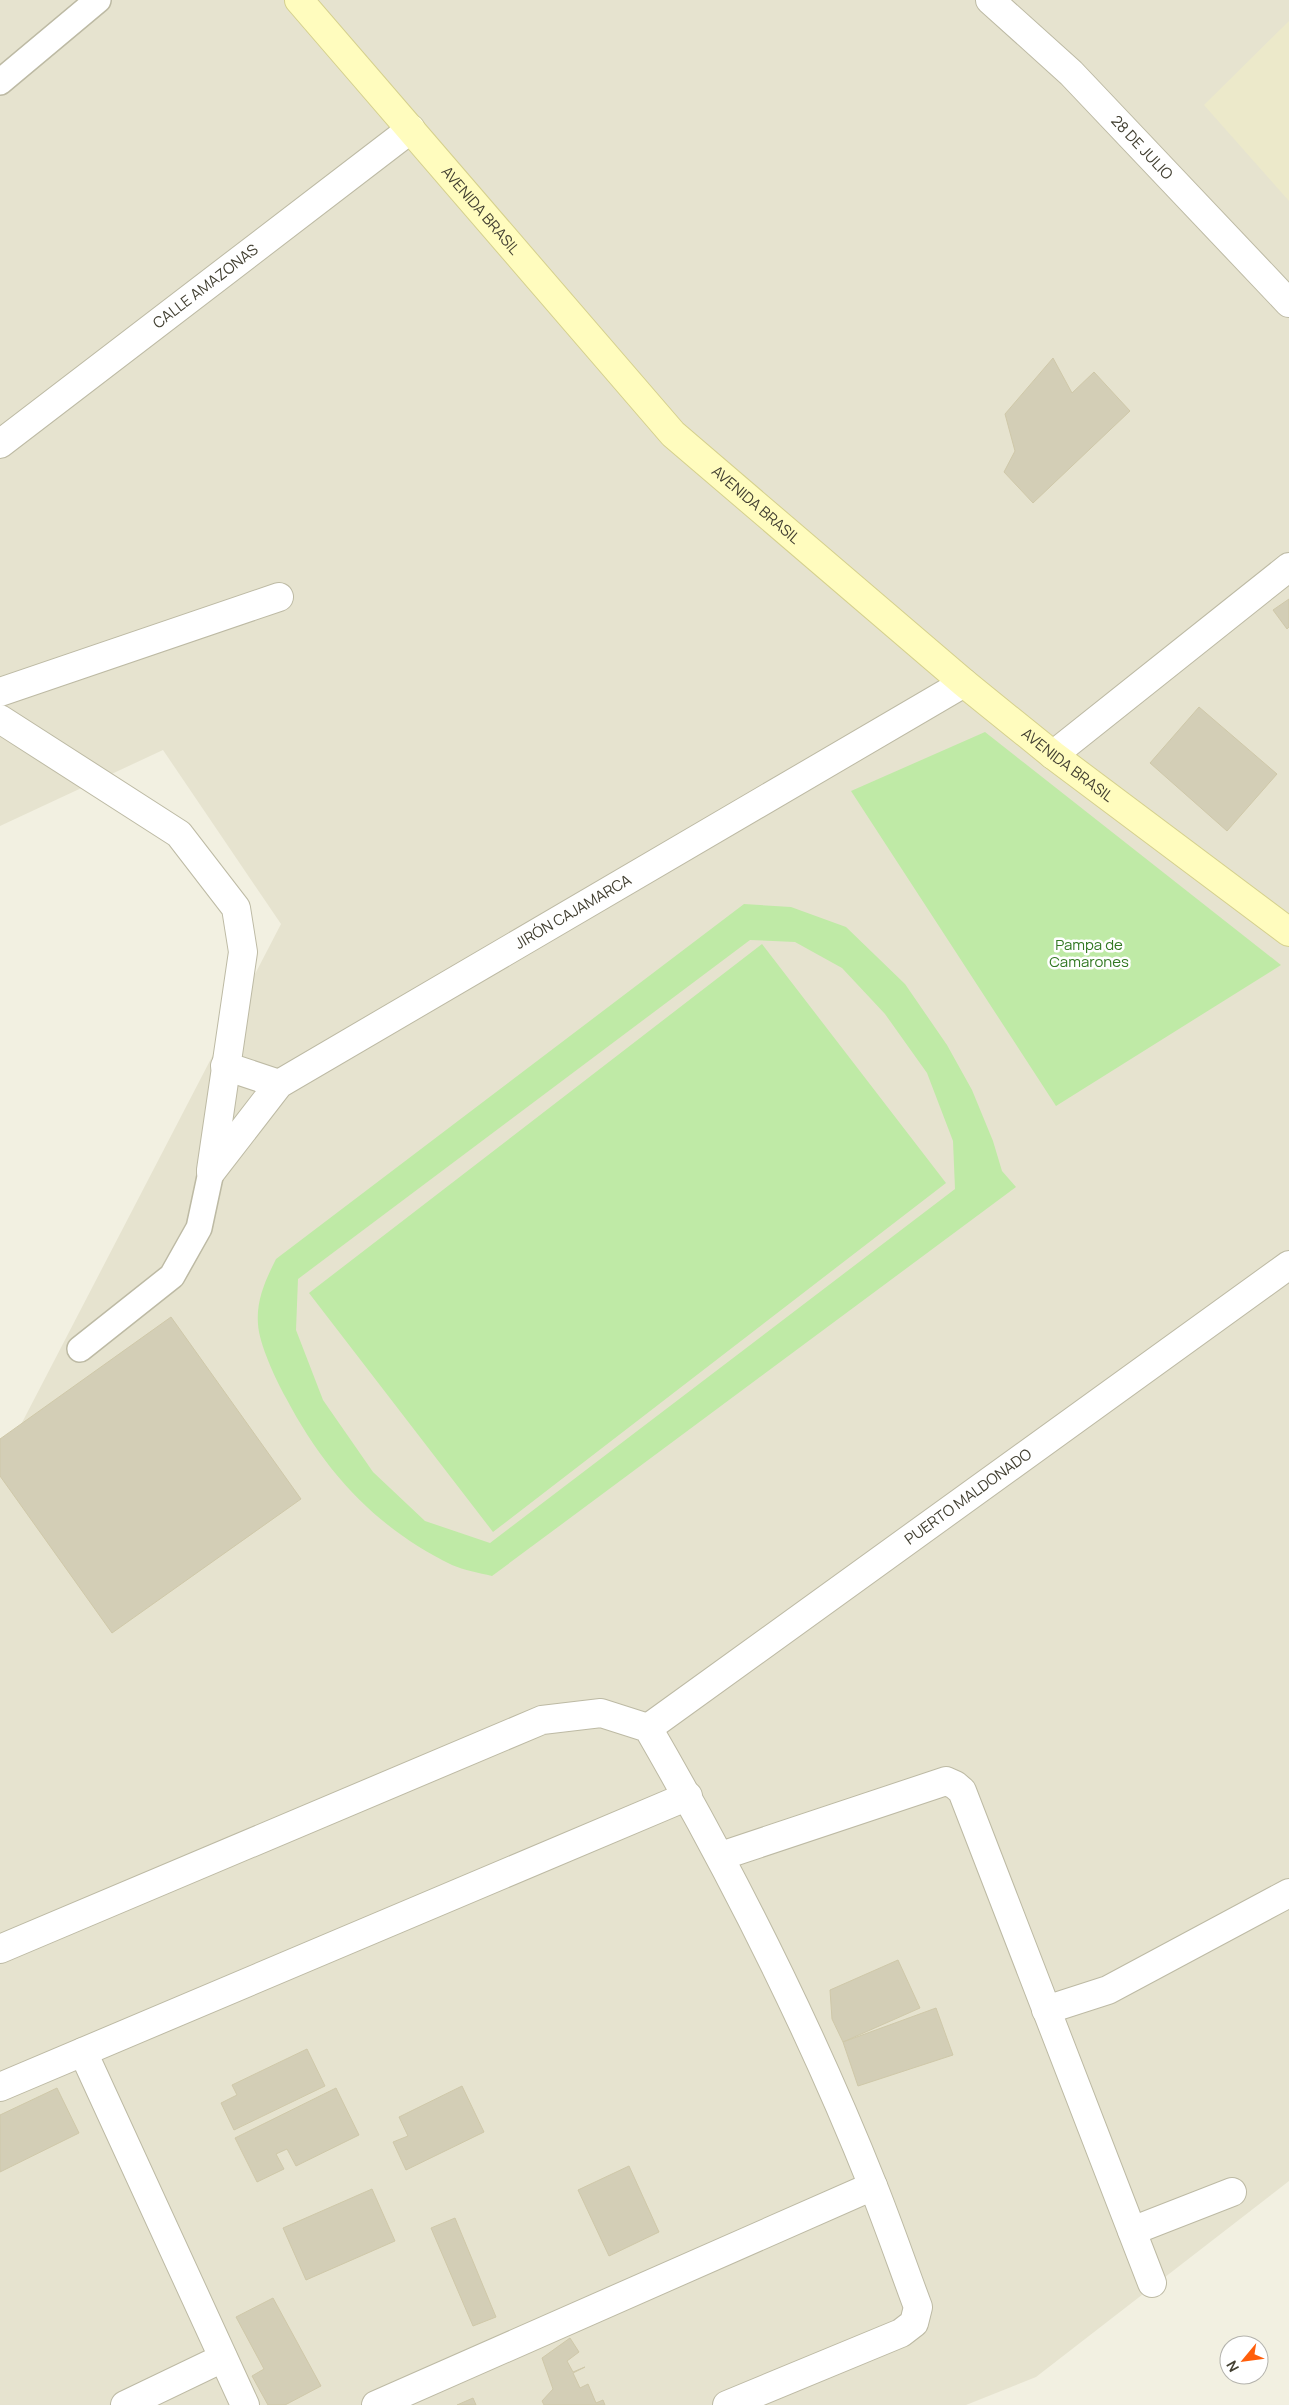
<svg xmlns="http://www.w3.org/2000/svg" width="1289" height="2405" font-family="Manrope,sans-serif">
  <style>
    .residential { fill: #e6e3cf }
    .education { fill: #ece9ca }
    .green { fill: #bfeaa6; fill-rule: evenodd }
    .building { fill: #d3ceb6; stroke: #cfc8a9 }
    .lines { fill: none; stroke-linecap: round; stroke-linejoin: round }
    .lane-casing { stroke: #bdbaa4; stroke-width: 28 }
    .street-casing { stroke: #bdbaa4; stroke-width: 30 }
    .secondary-casing { stroke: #d5d08d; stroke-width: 30 }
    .lane { stroke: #fff; stroke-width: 25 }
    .street { stroke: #fff; stroke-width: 28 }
    .secondary { stroke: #fffcbe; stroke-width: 28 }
    .labels { text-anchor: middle; stroke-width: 5; stroke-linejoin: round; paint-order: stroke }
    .street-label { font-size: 15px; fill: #434032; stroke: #fff }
    .park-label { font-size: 15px; fill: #327822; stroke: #fff }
  </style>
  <rect width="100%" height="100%" fill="#f2f0e1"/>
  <!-- residential -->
  <path class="residential" d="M 0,0 L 1289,0 L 1289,2181 L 1036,2377 L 966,2405 L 0,2405 L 0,1465 L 281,924 L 163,750 L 0,826 Z"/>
  <!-- education -->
  <path class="education" d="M 1289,21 L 1289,201 L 1204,105 Z"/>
  <!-- green -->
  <path class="green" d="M 985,732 L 1281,965 L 1056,1106 L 851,791 Z
    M 744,904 L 791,907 L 846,927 L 905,984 L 947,1045 L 972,1090 L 993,1141 L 1002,1171 L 1016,1187 L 492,1576 C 479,1573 464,1570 452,1565 C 376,1528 325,1472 286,1398 C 276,1380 259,1344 258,1324 C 256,1300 266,1279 276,1259 ZM 750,940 L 795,942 L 842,968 L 885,1014 L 927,1073 L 953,1141 L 955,1189 L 490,1543 L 425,1521 L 373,1472 L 323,1400 L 296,1330 L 298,1279 Z
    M 762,944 L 946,1183 L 493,1532 L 309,1293 Z"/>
  <!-- building -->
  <path class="building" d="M 1053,358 L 1072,393 L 1094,372 L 1130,411 L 1033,503 L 1004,472 L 1015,451 L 1005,414 Z
    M 1289,599 L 1289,627 L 1287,629 L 1273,610 Z
    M 1199,707 L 1277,774 L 1227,831 L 1150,763 Z
    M 171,1317 L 301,1499 L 112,1633 L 0,1476 L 0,1439 Z
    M 898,1960 L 920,2008 L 843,2042 L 832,2019 L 830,1990 Z
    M 936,2008 L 953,2055 L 858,2086 L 843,2042 Z
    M 307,2049 L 325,2086 L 234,2130 L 221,2103 L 237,2095 L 232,2085 Z
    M 462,2086 L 484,2132 L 406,2170 L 393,2142 L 408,2136 L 399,2117 Z
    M 57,2088 L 79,2133 L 0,2172 L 0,2115 Z
    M 336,2088 L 359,2135 L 296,2166 L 287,2149 L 276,2154 L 284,2169 L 257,2182 L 235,2138 Z
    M 629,2166 L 659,2232 L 609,2256 L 578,2190 Z
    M 372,2189 L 395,2241 L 306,2280 L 283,2228 Z
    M 455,2218 L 496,2317 L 473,2326 L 431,2228 Z
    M 273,2298 L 321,2386 L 285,2405 L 268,2405 L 252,2376 L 264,2369 L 236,2317 Z
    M 570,2338 L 579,2352 L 567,2361 L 573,2372 L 585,2367 L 573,2373 L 580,2388 L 588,2384 L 596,2403 L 603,2400 L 605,2405 L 544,2405 L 542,2401 L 553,2389 L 542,2358 Z
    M 473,2398 L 476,2405 L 457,2405 Z"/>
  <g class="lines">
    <defs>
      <path id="lane" d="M 0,82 L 98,0
        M 80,1349 L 172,1276 L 199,1228 L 211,1172"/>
      <g id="street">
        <path id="s1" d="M 990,0 L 1071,73 L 1289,303"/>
        <path id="s2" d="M 0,444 L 411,129"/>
        <path d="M 0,692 L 279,597"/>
        <path d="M 0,719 L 179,834 L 236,908 L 243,952 L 211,1170"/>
        <path d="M 1053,755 L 1289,567"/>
        <path d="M 225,1066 L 279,1084"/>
        <path id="s3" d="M 211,1172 L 279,1084 L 964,683"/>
        <path id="s4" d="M 648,1728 L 1289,1265"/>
        <path d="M 721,1856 L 946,1781 L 955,1785 L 962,1791 L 1152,2283"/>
        <path d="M 0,1949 L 542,1720 L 601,1713 L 648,1728 C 733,1875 810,2028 873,2186 C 889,2226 903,2267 918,2307 L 914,2323 L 901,2333 L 727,2405"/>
        <path d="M 1046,2010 L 1108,1990 L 1289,1893"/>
        <path d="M 83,2052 L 245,2405"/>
        <path d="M 0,2087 L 688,1796"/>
        <path d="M 1132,2231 L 1232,2192"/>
        <path d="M 125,2405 L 223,2358"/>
        <path d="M 376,2405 L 873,2186"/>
      </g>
      <g id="secondary">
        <path id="s5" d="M 299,0 L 673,434 L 964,683 L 1053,755 L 1289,932"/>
      </g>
    </defs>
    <!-- lane casing -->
    <use href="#lane" class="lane-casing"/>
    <!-- street casing -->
    <use href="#street" class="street-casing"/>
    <!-- secondary casing -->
    <use href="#secondary" class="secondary-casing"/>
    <!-- lane -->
    <use href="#lane" class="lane"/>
    <!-- street -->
    <use href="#street" class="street"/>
    <!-- secondary -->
    <use href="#secondary" class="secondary"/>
  </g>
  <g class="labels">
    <!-- street labels -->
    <g class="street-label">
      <text dy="5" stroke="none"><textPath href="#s1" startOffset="212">28 DE JULIO</textPath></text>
      <text dy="5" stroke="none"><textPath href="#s5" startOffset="278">AVENIDA BRASIL</textPath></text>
      <text dy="5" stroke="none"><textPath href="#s2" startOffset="259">CALLE AMAZONAS</textPath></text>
      <text dy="5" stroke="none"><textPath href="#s5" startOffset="682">AVENIDA BRASIL</textPath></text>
      <text dy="5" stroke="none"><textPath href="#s5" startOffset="1088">AVENIDA BRASIL</textPath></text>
      <text dy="5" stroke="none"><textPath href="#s3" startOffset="452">JIRÓN CAJAMARCA</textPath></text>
      <text dy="5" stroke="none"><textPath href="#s4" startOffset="395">PUERTO MALDONADO</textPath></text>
    </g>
    <!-- park labels -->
    <g class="park-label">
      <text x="1089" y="950">Pampa de<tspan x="1089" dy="17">Camarones</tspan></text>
    </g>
  </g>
  <!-- north arrow -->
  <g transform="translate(1244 2360) rotate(241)"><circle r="24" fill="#ffffff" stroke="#b4b3ad"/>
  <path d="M0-4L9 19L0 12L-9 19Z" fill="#ff5e0b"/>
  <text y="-8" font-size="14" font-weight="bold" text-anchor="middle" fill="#434032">N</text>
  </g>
</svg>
